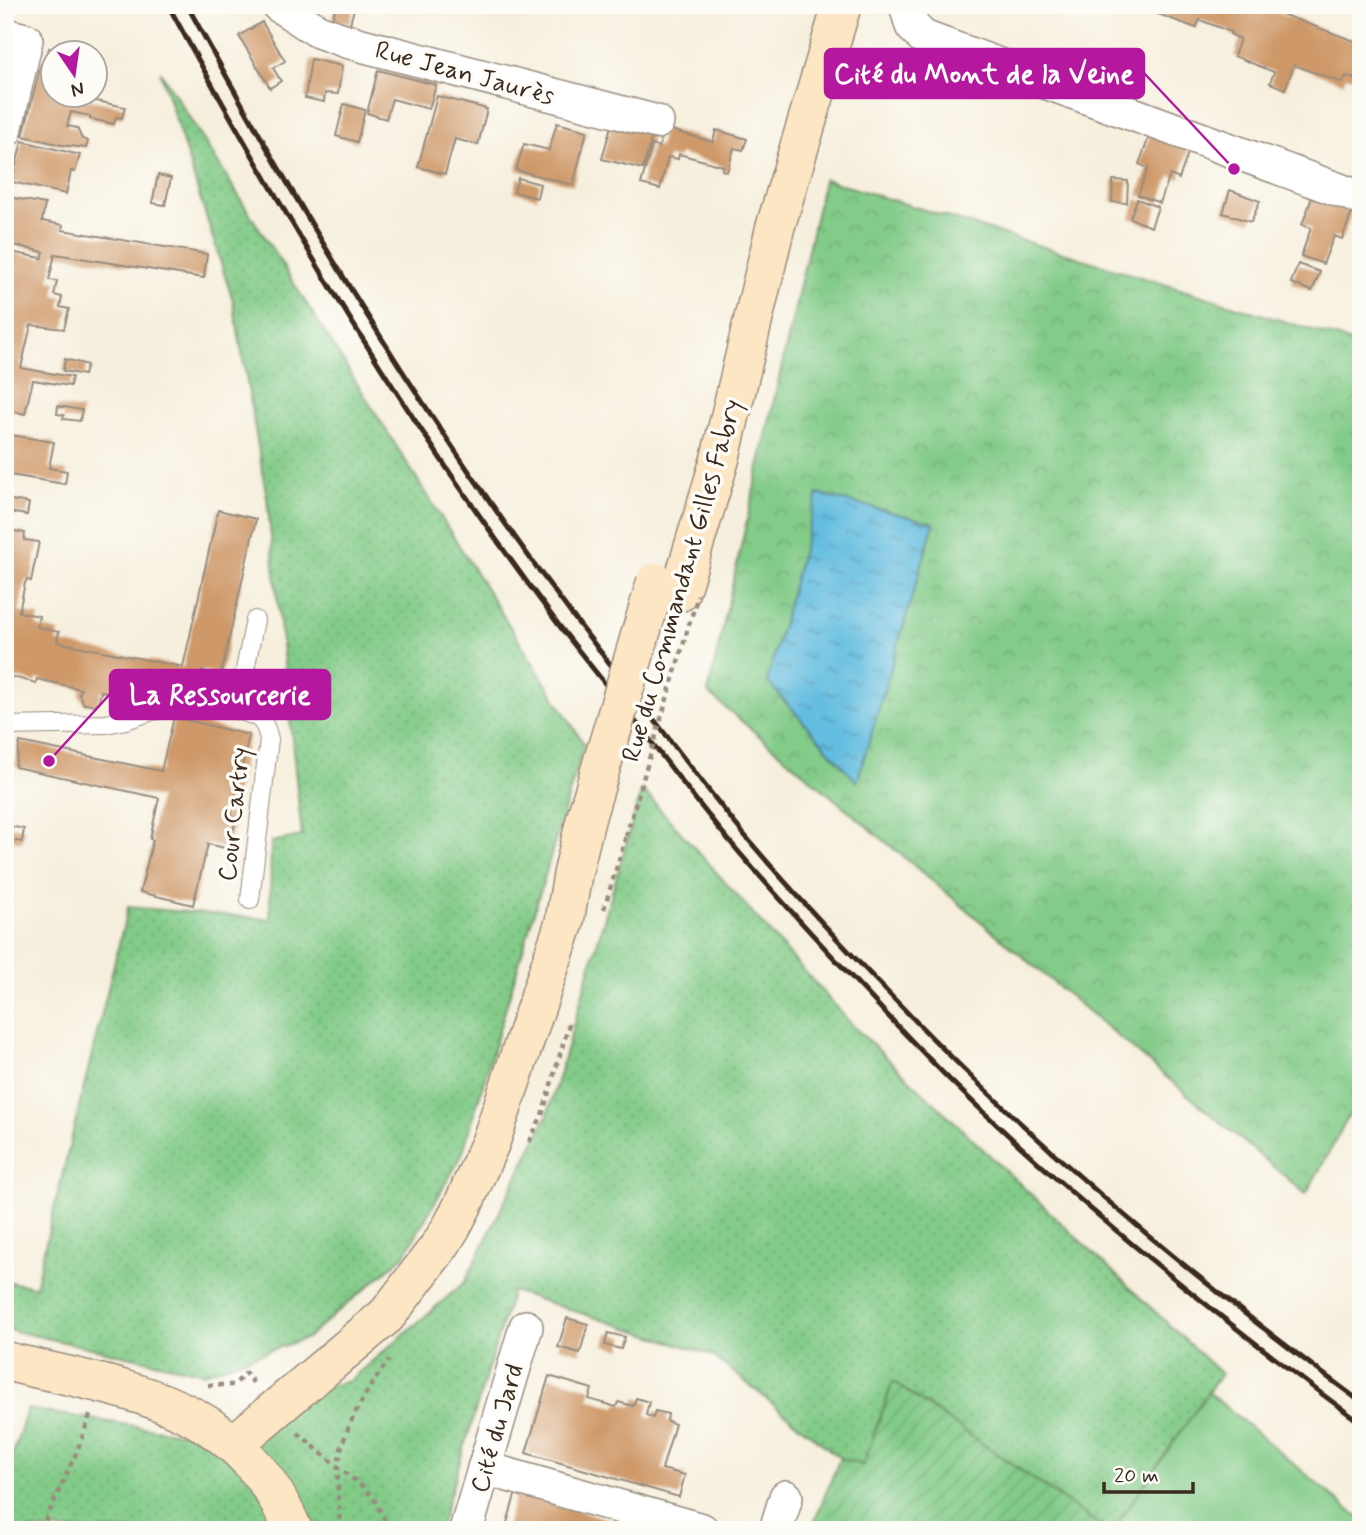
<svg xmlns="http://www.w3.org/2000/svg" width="1366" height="1535" font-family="Mynerve,sans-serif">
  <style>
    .grass { fill: url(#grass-dots); stroke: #5e7a53; stroke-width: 2 }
    .park { fill: url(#park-crowns); stroke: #5e7a53; stroke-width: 2 }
    .garden { fill: url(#garden-furrows); stroke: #5e7a53; stroke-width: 2 }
    .pitch { fill: #82cb88; stroke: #5e7a53; stroke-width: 2 }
    .water { fill: url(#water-ripples); stroke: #4f747f; stroke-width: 2 }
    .building { fill: #ce9867 }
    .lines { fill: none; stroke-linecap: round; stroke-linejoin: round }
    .lane-casing { stroke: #988c7e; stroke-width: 20 }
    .street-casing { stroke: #988c7e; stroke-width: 36 }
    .secondary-casing { stroke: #988c7e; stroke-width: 41 }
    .path { stroke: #988c7e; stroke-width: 4.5; stroke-dasharray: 5 5; stroke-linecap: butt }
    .lane { stroke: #fff; stroke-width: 18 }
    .street { stroke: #fff; stroke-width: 33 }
    .secondary { stroke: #fce6c4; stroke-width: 38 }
    .rail { stroke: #3b2a1e; stroke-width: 5 }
    .secondary-bridge-casing { stroke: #988c7e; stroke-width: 41; stroke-linecap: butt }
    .path-bridge { stroke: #988c7e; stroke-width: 4.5; stroke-dasharray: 5 5; stroke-linecap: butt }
    .secondary-bridge { stroke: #fce6c4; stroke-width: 38 }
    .labels { text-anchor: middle; stroke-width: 7; stroke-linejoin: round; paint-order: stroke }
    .street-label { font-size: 26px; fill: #3b2a1e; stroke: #fdfcf7 }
    .leader { fill: none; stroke: #b5179e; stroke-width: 2.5 }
    .callout-dot { fill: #b5179e; stroke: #fdfcf7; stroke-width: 2.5 }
    .callout { fill: #b5179e; stroke: #b5179e; stroke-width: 2.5 }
    .callout-label { font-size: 28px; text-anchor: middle; font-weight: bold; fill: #fff }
  </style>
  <defs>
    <pattern id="grass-dots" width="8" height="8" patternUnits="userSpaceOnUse" patternTransform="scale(1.75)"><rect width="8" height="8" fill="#82cb88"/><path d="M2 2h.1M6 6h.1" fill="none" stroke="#71ae75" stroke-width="1.8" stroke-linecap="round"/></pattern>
    <pattern id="park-crowns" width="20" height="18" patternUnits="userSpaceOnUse" patternTransform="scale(1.75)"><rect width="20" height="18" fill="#82cb88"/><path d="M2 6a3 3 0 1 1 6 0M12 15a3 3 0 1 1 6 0" fill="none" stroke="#71ae75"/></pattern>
    <pattern id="garden-furrows" width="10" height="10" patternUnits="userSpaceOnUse" patternTransform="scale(1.75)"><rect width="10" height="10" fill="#82cb88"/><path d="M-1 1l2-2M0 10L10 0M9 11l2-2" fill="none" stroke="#71ae75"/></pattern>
    <pattern id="water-ripples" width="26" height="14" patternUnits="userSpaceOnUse" patternTransform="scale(1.75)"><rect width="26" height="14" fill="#63bde0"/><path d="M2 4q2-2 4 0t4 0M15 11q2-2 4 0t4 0" fill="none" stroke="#539ab5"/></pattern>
  </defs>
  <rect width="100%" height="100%" fill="#fdfcf7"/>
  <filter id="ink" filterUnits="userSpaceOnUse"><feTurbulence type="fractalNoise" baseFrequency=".0143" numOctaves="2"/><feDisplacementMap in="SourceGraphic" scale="14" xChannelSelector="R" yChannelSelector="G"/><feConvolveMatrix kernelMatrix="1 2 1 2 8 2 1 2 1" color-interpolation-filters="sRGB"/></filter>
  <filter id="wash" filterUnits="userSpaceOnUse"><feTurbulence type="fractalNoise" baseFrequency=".00686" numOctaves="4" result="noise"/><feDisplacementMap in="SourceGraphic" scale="28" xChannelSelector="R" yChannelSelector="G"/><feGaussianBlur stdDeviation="1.57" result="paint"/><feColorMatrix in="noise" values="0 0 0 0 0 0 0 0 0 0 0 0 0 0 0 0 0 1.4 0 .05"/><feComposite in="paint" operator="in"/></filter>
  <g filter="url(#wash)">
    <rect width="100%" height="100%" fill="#f6efdd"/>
    <!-- grass -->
    <path class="grass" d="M 160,71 L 584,744 L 462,1155 L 404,1256 L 307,1338 L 204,1373 L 5,1329 L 5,1281 L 35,1287 L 128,907 L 270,919 L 271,842 L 302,836 L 267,498 L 233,301 Z
      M 642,789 L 854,1027 L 1221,1374 L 1113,1530 L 1107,1530 L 893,1382 L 863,1465 L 840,1458 L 712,1355 L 512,1291 L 439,1530 L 5,1530 L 5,1480 L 27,1409 L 180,1433 L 350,1380 L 465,1282 L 547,1116 Z"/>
    <!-- park -->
    <path class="park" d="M 824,179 L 1361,345 L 1361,1094 L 1306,1194 L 708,693 Z"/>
    <!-- garden -->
    <path class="garden" d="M 893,1382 L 1107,1530 L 811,1530 L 840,1458 L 863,1465 Z"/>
    <!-- pitch -->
    <path class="pitch" d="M 1208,1392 L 1361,1520 L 1361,1530 L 1113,1530 Z"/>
    <!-- water -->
    <path class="water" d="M 818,494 L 934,523 L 857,782 L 767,681 Z"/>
    <g id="blocks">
      <!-- building -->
      <path class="building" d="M 336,5 L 355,5 L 350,24 L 332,20 Z
        M 1134,5 L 1228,5 L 1239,10 L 1240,7 L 1250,11 L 1253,5 L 1257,5 L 1360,43 L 1355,52 L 1361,54 L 1361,81 L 1346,76 L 1343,83 L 1294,65 L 1285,89 L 1270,83 L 1274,72 L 1234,56 L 1240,39 L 1230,34 L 1231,32 L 1200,20 L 1196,28 Z
        M 262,22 L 285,61 L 273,68 L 281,81 L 270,88 L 239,36 Z
        M 49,48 L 63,51 L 52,52 L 52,94 L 77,94 L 77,97 L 125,107 L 122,118 L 116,117 L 114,124 L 90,119 L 90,116 L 71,112 L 67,126 L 77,128 L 82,139 L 88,141 L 86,148 L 62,145 L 23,136 L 41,64 L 45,64 Z
        M 311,59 L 342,66 L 338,94 L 325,93 L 324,102 L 305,98 Z
        M 378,70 L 436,85 L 429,109 L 392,99 L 386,119 L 367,113 Z
        M 437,96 L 487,109 L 478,145 L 455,139 L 445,174 L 418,167 Z
        M 344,104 L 365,110 L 357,142 L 336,136 Z
        M 612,122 L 653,132 L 643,169 L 602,159 Z
        M 557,123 L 587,131 L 573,185 L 516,170 L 524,144 L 549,150 Z
        M 664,128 L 713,142 L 716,130 L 747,139 L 743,150 L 734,148 L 727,172 L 722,170 L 723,166 L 679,154 L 678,159 L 668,157 L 660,189 L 641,184 L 652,145 L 659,147 Z
        M 1151,132 L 1190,147 L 1179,179 L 1170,175 L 1160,203 L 1138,195 L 1148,168 L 1139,164 Z
        M 22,141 L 80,155 L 75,172 L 71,171 L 66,194 L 12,182 Z
        M 158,175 L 171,178 L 165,205 L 152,203 Z
        M 518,178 L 540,184 L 537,198 L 514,192 Z
        M 1113,180 L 1128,181 L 1127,203 L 1112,202 Z
        M 1230,190 L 1260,201 L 1251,222 L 1223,213 Z
        M 1314,192 L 1354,207 L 1342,239 L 1334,236 L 1323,264 L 1301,256 L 1311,228 L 1302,225 Z
        M 9,197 L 45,204 L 42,221 L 63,225 L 62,230 L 207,254 L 204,278 L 55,254 L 49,280 L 57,281 L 54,295 L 62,297 L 60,307 L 69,309 L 64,329 L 31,325 L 21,368 L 72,377 L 70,386 L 33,380 L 25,414 L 12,411 L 6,434 L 5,251 L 42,258 L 44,252 L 5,243 L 5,212 Z
        M 1137,199 L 1158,207 L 1151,227 L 1130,218 Z
        M 1298,264 L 1320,272 L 1312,291 L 1291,283 Z
        M 65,359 L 87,365 L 84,375 L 63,371 Z
        M 58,406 L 82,410 L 80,421 L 63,419 L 64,415 L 57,414 Z
        M 5,434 L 54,442 L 49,468 L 67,471 L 65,484 L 10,475 L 7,494 L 5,494 Z
        M 5,499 L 29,503 L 27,515 L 8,512 L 5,518 Z
        M 218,510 L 256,519 L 221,674 L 202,671 L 199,683 L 184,681 L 181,691 L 140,683 L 139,691 L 130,697 L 101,691 L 99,701 L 93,705 L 84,704 L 79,695 L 81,689 L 37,679 L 36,683 L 5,675 L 5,529 L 25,533 L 24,540 L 39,542 L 31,581 L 27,580 L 25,583 L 19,612 L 39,616 L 37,627 L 59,632 L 57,642 L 183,667 Z
        M 174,717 L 249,735 L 231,816 L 236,818 L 229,849 L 208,844 L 193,905 L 140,892 L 153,840 L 150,839 L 159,798 L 15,767 L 20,742 L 161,771 Z
        M 5,825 L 24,829 L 22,842 L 5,839 Z
        M 567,1318 L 588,1324 L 580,1353 L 558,1347 Z
        M 608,1333 L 625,1337 L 621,1349 L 605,1345 Z
        M 549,1376 L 592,1389 L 589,1399 L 616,1407 L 618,1402 L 633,1406 L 636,1398 L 649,1402 L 646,1415 L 653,1418 L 655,1411 L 668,1414 L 667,1421 L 675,1424 L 662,1469 L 685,1475 L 679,1497 L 526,1453 Z
        M 516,1492 L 644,1530 L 505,1530 Z"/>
    </g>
  </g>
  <g filter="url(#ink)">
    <use href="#blocks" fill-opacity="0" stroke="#988c7e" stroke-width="2"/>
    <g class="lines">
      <defs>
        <path id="lane" d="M 237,710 C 258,716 264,717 269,739 L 250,900
          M 5,726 L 106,724 L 126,720 L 152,711 L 176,706 L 237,710 L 255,620"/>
        <path id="street" d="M 278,5 L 318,31 L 346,41 L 657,122
          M 906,5 L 912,26 L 923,37 L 1361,198
          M 5,35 L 26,40 L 5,131
          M 484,1468 L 702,1530
          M 466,1530 L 526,1327
          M 776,1530 L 786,1497"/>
        <path id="secondary" d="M 680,592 L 720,459 L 775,228 L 842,5
          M 5,1361 C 127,1391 238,1399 293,1530
          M 234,1444 L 387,1315 L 441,1244 L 452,1226 L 463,1205 L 491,1141 L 564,924 L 573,872 L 586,818"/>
      </defs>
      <!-- lane casing -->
      <use href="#lane" class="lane-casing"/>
      <!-- street casing -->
      <use href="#street" class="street-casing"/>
      <!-- secondary casing -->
      <use href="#secondary" class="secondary-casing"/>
      <!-- path -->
      <path class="path" d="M 604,909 L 626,836
        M 529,1142 L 542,1115 L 570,1021
        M 208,1385 L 234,1385 L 246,1373 L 255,1385
        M 298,1433 L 338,1467 L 363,1487 L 374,1499 L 390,1530
        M 41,1530 L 78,1449 L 90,1415
        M 341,1530 C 339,1510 337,1489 338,1469 C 340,1432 367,1389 389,1360"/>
      <!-- lane -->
      <use href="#lane" class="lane"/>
      <!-- street -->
      <use href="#street" class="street"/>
      <!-- secondary -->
      <use href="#secondary" class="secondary"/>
      <!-- rail -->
      <path class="rail" d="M 168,5 C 285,219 411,429 558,624 C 587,662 617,698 646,735 C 673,770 699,805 727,838 C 761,879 797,918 833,957 C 872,999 910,1040 950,1080 C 1078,1205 1217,1317 1361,1423
        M 187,5 C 302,216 427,423 572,615 C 598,649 625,683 652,717 C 680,753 708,790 737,826 C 788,888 843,946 899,1004 C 1040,1151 1197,1281 1361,1402"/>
      <defs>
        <path id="secondary-bridge" d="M 586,818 L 656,582"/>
      </defs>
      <!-- secondary-bridge casing -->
      <use href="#secondary-bridge" class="secondary-bridge-casing"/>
      <!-- path-bridge -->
      <path class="path-bridge" d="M 626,836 L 698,595"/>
      <!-- secondary-bridge -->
      <use href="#secondary-bridge" class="secondary-bridge"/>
    </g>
  </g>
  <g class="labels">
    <!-- street labels -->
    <g class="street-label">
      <text transform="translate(465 72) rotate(15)" y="9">Rue Jean Jaurès</text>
      <text transform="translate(681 580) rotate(-74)" y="9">Rue du Commandant Gilles Fabry</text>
      <text transform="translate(233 814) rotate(-84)" y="9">Cour Cartry</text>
      <text transform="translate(496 1428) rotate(-74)" y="9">Cité du Jard</text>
    </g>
  </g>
  <!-- callouts -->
  <path class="leader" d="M1234 169L1144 73M49 761L110 694"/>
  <g class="callout-dot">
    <circle cx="1234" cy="169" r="7"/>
    <circle cx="49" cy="761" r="7"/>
  </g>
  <g class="callout">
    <rect x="825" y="49" width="319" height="49" rx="7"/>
    <rect x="110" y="670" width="220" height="49" rx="7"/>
  </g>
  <g class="callout-label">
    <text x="984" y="83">Cité du Mont de la Veine</text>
    <text x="220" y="704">La Ressourcerie</text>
  </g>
  <!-- margin -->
  <rect width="1366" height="1535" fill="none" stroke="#fdfcf7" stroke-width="28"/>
  <!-- north arrow -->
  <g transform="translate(74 74) rotate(167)"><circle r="33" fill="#fdfcf7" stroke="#afa8a0" stroke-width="2"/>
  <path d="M0-5L12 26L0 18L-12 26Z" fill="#b5179e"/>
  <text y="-10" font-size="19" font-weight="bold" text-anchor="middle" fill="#3b2a1e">N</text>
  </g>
  <!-- scale -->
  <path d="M1104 1482v10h89v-10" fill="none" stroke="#3b2a1e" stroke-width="3.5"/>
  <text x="1114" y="1482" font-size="21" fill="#3b2a1e" stroke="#fdfcf7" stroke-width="5" paint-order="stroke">20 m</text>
</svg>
